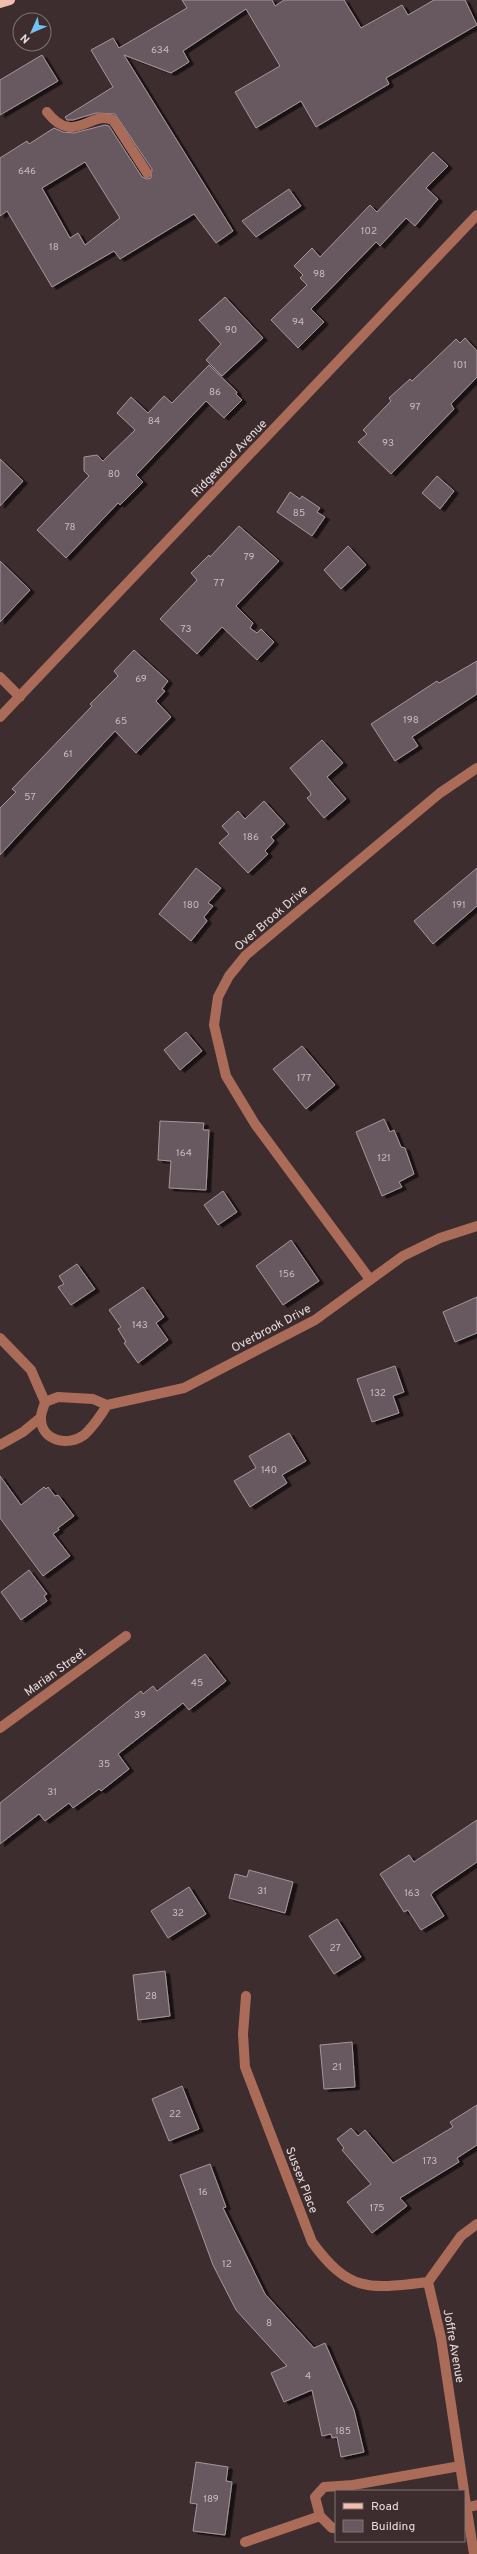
<svg xmlns="http://www.w3.org/2000/svg" width="477" height="2554" font-family="Overpass,sans-serif">
  <style>
    .building { fill: #685861; stroke: #a7959e; fill-rule: evenodd; filter: url(#shadow) }
    .lines { fill: none; stroke-linecap: round; stroke-linejoin: round }
    .minor { stroke: #aa6c58; stroke-width: 10 }
    .major { stroke: #f1bdad; stroke-width: 10 }
    .labels { text-anchor: middle; stroke-width: 3.5; stroke-linejoin: round; paint-order: stroke }
    .number-label { font-size: 10px; fill: #c8bcbf }
    .street-label { font-size: 12px; fill: #e8ddde; stroke: #3d2d2e }
  </style>
  <defs>
    <filter id="shadow"><feDropShadow dx="4.5" dy="2.5" stdDeviation="0" flood-color="#0009"/></filter>
  </defs>
  <rect width="100%" height="100%" fill="#3d2d2e"/>
  <!-- building -->
  <path class="building" d="M 182,0 L 272,0 L 275,6 L 284,0 L 344,0 L 361,28 L 402,5 L 408,15 L 434,0 L 465,0 L 477,25 L 386,78 L 389,84 L 316,127 L 301,101 L 256,128 L 235,92 L 280,66 L 246,9 L 183,51 L 189,62 L 171,73 L 124,55 L 233,231 L 216,243 L 194,214 L 120,259 L 114,251 L 52,287 L 7,211 L 0,216 L 0,158 L 27,141 L 29,144 L 54,128 L 63,132 L 74,133 L 105,125 L 109,126 L 142,177 L 147,179 L 151,178 L 152,169 L 115,114 L 96,113 L 73,120 L 67,120 L 65,117 L 113,87 L 91,50 L 113,38 L 119,48 L 187,8 ZM 85,162 L 120,218 L 85,245 L 78,233 L 70,238 L 42,188 Z
    M 42,55 L 58,81 L 0,115 L 0,80 Z
    M 433,152 L 448,166 L 426,188 L 438,199 L 415,226 L 406,218 L 380,246 L 376,242 L 311,309 L 324,322 L 298,348 L 271,320 L 307,285 L 300,278 L 303,275 L 294,266 L 312,248 L 320,257 L 370,205 L 377,212 Z
    M 289,189 L 301,206 L 256,237 L 242,221 Z
    M 225,297 L 263,338 L 222,376 L 206,360 L 221,344 L 199,320 Z
    M 465,338 L 477,351 L 477,377 L 451,404 L 454,409 L 391,474 L 358,442 L 367,434 L 363,430 L 391,401 L 389,398 L 410,379 L 412,381 L 456,339 L 460,343 Z
    M 209,365 L 237,392 L 236,394 L 242,400 L 224,418 L 206,401 L 136,475 L 143,482 L 120,505 L 118,503 L 66,558 L 37,530 L 89,476 L 84,471 L 84,457 L 97,455 L 103,461 L 135,430 L 117,413 L 131,397 L 148,413 L 164,396 L 172,403 Z
    M 0,459 L 23,481 L 0,506 Z
    M 437,476 L 454,491 L 440,509 L 422,493 Z
    M 290,492 L 300,499 L 302,496 L 320,508 L 317,512 L 325,517 L 312,536 L 277,512 Z
    M 239,526 L 279,561 L 236,606 L 253,623 L 250,628 L 257,633 L 261,629 L 274,642 L 257,660 L 222,627 L 197,654 L 160,619 L 197,580 L 191,573 L 209,555 L 210,557 Z
    M 348,546 L 366,565 L 341,589 L 324,570 Z
    M 0,561 L 30,590 L 0,622 Z
    M 134,650 L 168,681 L 162,689 L 165,691 L 156,701 L 171,717 L 136,753 L 115,731 L 0,855 L 0,808 L 16,792 L 12,789 L 92,706 L 90,704 L 118,676 L 114,671 Z
    M 477,661 L 477,694 L 412,737 L 418,746 L 395,761 L 371,724 L 437,681 L 439,683 Z
    M 322,740 L 343,763 L 327,777 L 346,799 L 324,818 L 307,798 L 311,795 L 310,792 L 290,768 Z
    M 264,801 L 285,824 L 271,837 L 274,841 L 265,851 L 268,854 L 248,873 L 219,843 L 229,834 L 222,826 L 238,811 L 245,819 Z
    M 196,868 L 221,888 L 208,903 L 213,906 L 204,917 L 207,921 L 191,941 L 159,914 Z
    M 477,868 L 477,906 L 433,944 L 414,921 Z
    M 186,1032 L 202,1051 L 180,1070 L 164,1050 Z
    M 302,1046 L 335,1085 L 306,1109 L 273,1069 Z
    M 384,1119 L 390,1132 L 394,1130 L 401,1147 L 405,1148 L 414,1174 L 399,1182 L 402,1187 L 382,1196 L 356,1132 Z
    M 160,1121 L 204,1123 L 203,1130 L 209,1130 L 206,1190 L 169,1188 L 171,1161 L 158,1160 Z
    M 223,1191 L 237,1212 L 218,1225 L 204,1205 Z
    M 291,1240 L 319,1281 L 283,1305 L 256,1266 Z
    M 77,1264 L 95,1289 L 71,1305 L 58,1287 L 64,1284 L 59,1276 Z
    M 143,1287 L 164,1317 L 156,1323 L 168,1340 L 138,1363 L 124,1343 L 126,1342 L 118,1329 L 121,1327 L 109,1310 Z
    M 477,1297 L 477,1333 L 455,1342 L 443,1312 Z
    M 395,1366 L 404,1392 L 393,1396 L 399,1413 L 372,1422 L 357,1379 Z
    M 289,1433 L 306,1461 L 282,1475 L 287,1483 L 250,1507 L 234,1481 L 256,1468 L 249,1456 Z
    M 0,1476 L 21,1505 L 44,1487 L 46,1489 L 48,1487 L 55,1496 L 58,1495 L 74,1516 L 58,1528 L 59,1530 L 53,1534 L 70,1556 L 43,1576 L 0,1518 Z
    M 29,1570 L 47,1594 L 44,1596 L 47,1601 L 21,1620 L 1,1592 Z
    M 205,1654 L 226,1681 L 189,1710 L 183,1703 L 118,1754 L 129,1769 L 101,1791 L 99,1789 L 73,1808 L 69,1803 L 45,1821 L 39,1814 L 0,1844 L 0,1803 L 141,1691 L 143,1694 L 153,1686 L 157,1691 Z
    M 477,1820 L 477,1862 L 433,1892 L 431,1895 L 444,1916 L 421,1930 L 408,1910 L 404,1912 L 380,1874 L 409,1855 L 414,1862 Z
    M 249,1870 L 293,1882 L 285,1913 L 229,1898 L 235,1874 L 247,1877 Z
    M 189,1887 L 206,1914 L 168,1938 L 151,1911 Z
    M 337,1919 L 361,1957 L 334,1974 L 309,1936 Z
    M 165,1971 L 170,2016 L 138,2020 L 133,1975 Z
    M 352,2042 L 355,2087 L 324,2089 L 320,2045 Z
    M 182,2086 L 199,2129 L 169,2141 L 152,2099 Z
    M 477,2105 L 477,2145 L 457,2158 L 459,2162 L 400,2198 L 407,2206 L 372,2233 L 347,2202 L 371,2184 L 342,2150 L 344,2148 L 337,2139 L 351,2128 L 358,2136 L 365,2130 L 393,2163 L 453,2127 L 450,2122 Z
    M 210,2164 L 226,2207 L 223,2208 L 265,2294 L 314,2348 L 325,2343 L 354,2410 L 364,2452 L 341,2457 L 337,2437 L 332,2438 L 331,2434 L 322,2436 L 312,2390 L 284,2402 L 271,2373 L 287,2366 L 236,2310 L 213,2265 L 180,2175 Z
    M 196,2462 L 228,2467 L 226,2481 L 232,2482 L 225,2535 L 193,2531 L 197,2504 L 190,2503 Z"/>
  <g class="lines">
    <!-- minor -->
    <path class="minor" d="M 47,112 C 74,147 91,109 113,120 L 147,173
      M 0,677 L 20,697
      M 0,717 L 477,215
      M 369,1278 L 255,1124 L 226,1076 L 214,1025 L 218,997 L 229,976 L 246,955 L 440,793 L 477,768
      M 0,1338 L 31,1370 L 45,1402
      M 58,1397 L 93,1399 L 107,1405 C 102,1414 92,1428 84,1435 C 68,1447 40,1441 41,1417 C 41,1412 44,1407 45,1402 Z
      M 107,1405 L 184,1388 L 315,1320 L 403,1256 L 440,1238 L 477,1226
      M 0,1445 L 23,1432 L 40,1418
      M 0,1728 L 126,1636
      M 246,1996 L 243,2034 L 245,2067 L 312,2242 C 349,2293 370,2289 428,2282
      M 464,2491 L 441,2338 L 428,2282 L 461,2236 L 477,2224
      M 464,2492 L 474,2554
      M 464,2508 L 477,2505
      M 336,2528 L 332,2528 L 320,2516 L 315,2497 L 324,2487 L 353,2485 L 460,2466
      M 245,2542 L 320,2516"/>
    <!-- major -->
    <path class="major" d="M 0,3 L 10,0"/>
  </g>
  <g class="labels">
    <!-- number labels -->
    <g class="number-label">
      <text x="160" y="53">634</text>
      <text x="27" y="174">646</text>
      <text x="369" y="234">102</text>
      <text x="54" y="250">18</text>
      <text x="319" y="277">98</text>
      <text x="298" y="325">94</text>
      <text x="231" y="333">90</text>
      <text x="460" y="368">101</text>
      <text x="215" y="395">86</text>
      <text x="415" y="410">97</text>
      <text x="154" y="424">84</text>
      <text x="388" y="446">93</text>
      <text x="114" y="477">80</text>
      <text x="299" y="516">85</text>
      <text x="70" y="530">78</text>
      <text x="249" y="560">79</text>
      <text x="219" y="586">77</text>
      <text x="186" y="632">73</text>
      <text x="141" y="682">69</text>
      <text x="411" y="723">198</text>
      <text x="121" y="724">65</text>
      <text x="68" y="757">61</text>
      <text x="30" y="800">57</text>
      <text x="251" y="840">186</text>
      <text x="191" y="908">180</text>
      <text x="459" y="908">191</text>
      <text x="304" y="1081">177</text>
      <text x="184" y="1156">164</text>
      <text x="384" y="1161">121</text>
      <text x="287" y="1277">156</text>
      <text x="140" y="1328">143</text>
      <text x="378" y="1396">132</text>
      <text x="269" y="1473">140</text>
      <text x="197" y="1686">45</text>
      <text x="140" y="1718">39</text>
      <text x="104" y="1767">35</text>
      <text x="52" y="1795">31</text>
      <text x="262" y="1894">31</text>
      <text x="412" y="1896">163</text>
      <text x="178" y="1916">32</text>
      <text x="335" y="1951">27</text>
      <text x="151" y="1999">28</text>
      <text x="337" y="2070">21</text>
      <text x="175" y="2117">22</text>
      <text x="430" y="2164">173</text>
      <text x="203" y="2195">16</text>
      <text x="377" y="2211">175</text>
      <text x="227" y="2267">12</text>
      <text x="269" y="2326">8</text>
      <text x="308" y="2379">4</text>
      <text x="343" y="2434">185</text>
      <text x="211" y="2502">189</text>
    </g>
    <!-- street labels -->
    <g class="street-label">
      <text transform="translate(229 458) rotate(-46)" y="4">Ridgewood Avenue</text>
      <text transform="translate(271 918) rotate(-41)" y="4">Over Brook Drive</text>
      <text transform="translate(271 1328) rotate(-28)" y="4">Overbrook Drive</text>
      <text transform="translate(55 1672) rotate(-36)" y="4">Marian Street</text>
      <text transform="translate(302 2180) rotate(69)" y="4">Sussex Place</text>
      <text transform="translate(454 2346) rotate(80)" y="4">Joffre Avenue</text>
    </g>
  </g>
  <!-- legend -->
  <rect x="335" y="2490" width="130" height="52" fill="#3d2d2e" stroke="#817374"/>
  <rect x="343" y="2503" width="20" height="6" fill="#f1bdad" stroke="#817374"/>
  <text x="371" y="2510" font-size="12" fill="#e8ddde">Road</text>
  <rect x="343" y="2520" width="20" height="12" fill="#685861" stroke="#817374"/>
  <text x="371" y="2530" font-size="12" fill="#e8ddde">Building</text>
  <!-- north arrow -->
  <g transform="translate(32 32) rotate(225)"><circle r="19" fill="#3d2d2e" stroke="#817374"/>
  <path d="M0-3L7 15L0 10L-7 15Z" fill="#73c1f5"/>
  <text y="-6" font-size="11" font-weight="bold" text-anchor="middle" fill="#e8ddde">N</text>
  </g>
</svg>
